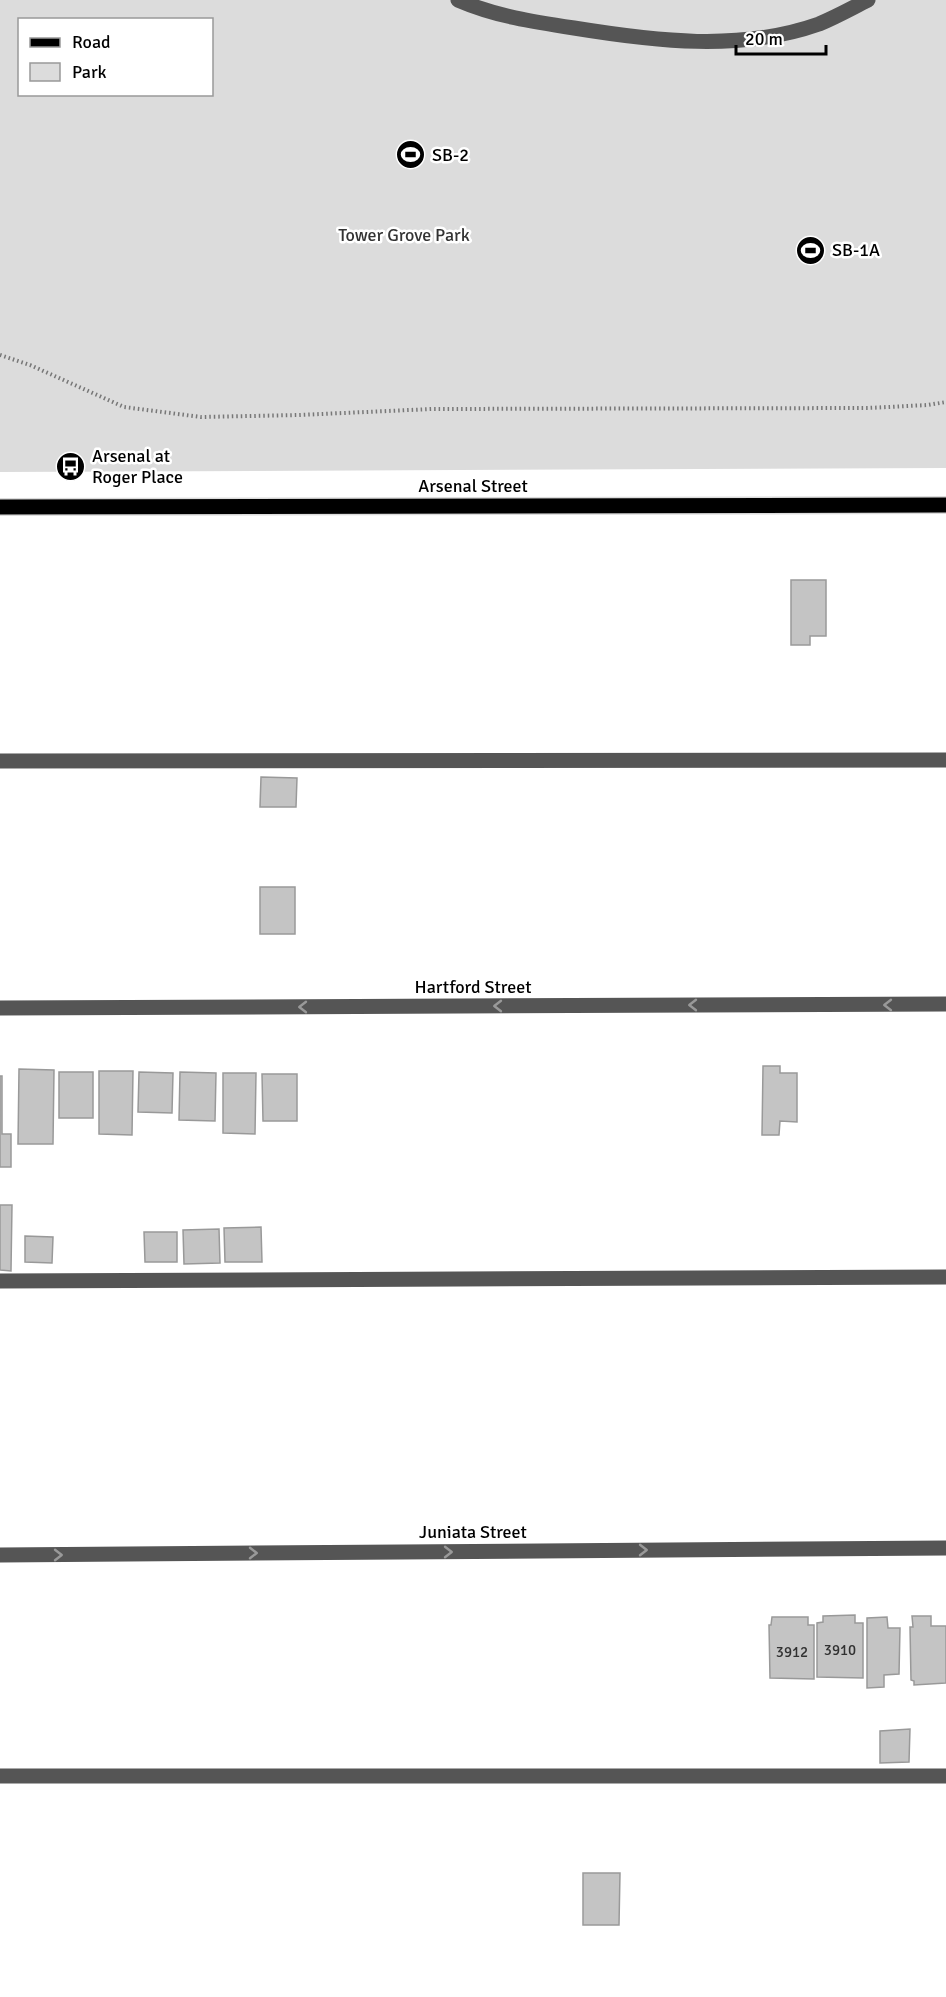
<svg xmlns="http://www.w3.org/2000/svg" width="946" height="1997" font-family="Signika,sans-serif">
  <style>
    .green { fill: #dcdcdc; fill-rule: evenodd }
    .building { fill: #c4c4c4; stroke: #999; stroke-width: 1.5 }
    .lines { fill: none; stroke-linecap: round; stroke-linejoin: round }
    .major-casing { stroke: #dbdbdb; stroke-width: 18 }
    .path { stroke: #777; stroke-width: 4; stroke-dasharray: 1.5 3; stroke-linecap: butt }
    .minor { stroke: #555; stroke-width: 15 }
    .major { stroke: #000; stroke-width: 15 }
    .oneway { stroke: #999 }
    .labels { text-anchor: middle; stroke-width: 5; stroke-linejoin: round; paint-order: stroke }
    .number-label { font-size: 15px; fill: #313131 }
    .poi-label { font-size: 18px; fill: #000; stroke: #fff; text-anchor: start }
    .park-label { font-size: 18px; fill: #333; stroke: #fff }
    .street-label { font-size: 18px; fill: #000; stroke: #fff }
  </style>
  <rect width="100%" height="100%" fill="#fff"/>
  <!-- green -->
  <path class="green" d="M 0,0 L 946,0 L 946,468 L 0,472 ZM 20,20 L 212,20 L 212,94 L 20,94 Z"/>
  <!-- building -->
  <path class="building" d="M 791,580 L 826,580 L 826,636 L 810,636 L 810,645 L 791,645 Z
    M 261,777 L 297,778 L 296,807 L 260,807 Z
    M 260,887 L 295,887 L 295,934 L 260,934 Z
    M 763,1066 L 780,1066 L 780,1073 L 797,1073 L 797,1122 L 780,1121 L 779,1135 L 762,1135 Z
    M 19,1069 L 54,1070 L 53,1144 L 18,1144 Z
    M 99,1071 L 133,1071 L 132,1135 L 99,1134 Z
    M 59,1072 L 93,1072 L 93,1118 L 59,1118 Z
    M 139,1072 L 173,1073 L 172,1113 L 138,1112 Z
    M 180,1072 L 216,1073 L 215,1121 L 179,1120 Z
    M 223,1073 L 256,1073 L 255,1134 L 223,1133 Z
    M 262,1074 L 297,1074 L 297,1121 L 263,1121 Z
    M 0,1076 L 2,1076 L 2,1134 L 11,1134 L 11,1167 L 0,1167 Z
    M 0,1205 L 12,1205 L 11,1271 L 0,1270 Z
    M 261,1227 L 262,1262 L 225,1262 L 224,1228 Z
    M 219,1229 L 220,1263 L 184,1264 L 183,1230 Z
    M 144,1232 L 177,1232 L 177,1262 L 145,1262 Z
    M 25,1236 L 53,1237 L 52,1263 L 25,1262 Z
    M 855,1615 L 855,1623 L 863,1623 L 863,1678 L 817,1677 L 817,1623 L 823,1622 L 823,1616 Z
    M 912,1616 L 931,1616 L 931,1626 L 946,1626 L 946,1683 L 914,1685 L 914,1681 L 911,1680 L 910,1627 L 913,1627 Z
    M 772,1617 L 808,1617 L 808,1625 L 814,1625 L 814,1679 L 770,1678 L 769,1625 L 771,1625 Z
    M 887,1617 L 888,1628 L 900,1628 L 899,1674 L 884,1675 L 884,1687 L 867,1688 L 867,1618 Z
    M 910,1729 L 909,1762 L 880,1763 L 880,1731 Z
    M 583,1873 L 620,1873 L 619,1925 L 583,1925 Z"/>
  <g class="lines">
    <defs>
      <path id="major" d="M 0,507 L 946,505"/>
    </defs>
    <!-- major casing -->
    <use href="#major" class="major-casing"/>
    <!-- path -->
    <path class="path" d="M 0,355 L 30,365 L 124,407 L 201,417 L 299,415 L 432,409 L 868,408 L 928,405 L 946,402"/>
    <!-- minor -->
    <path class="minor" d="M 458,0 C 495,16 534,22 574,28 C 654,41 740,52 819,24 C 836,17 852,8 868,0
      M 0,761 L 946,760
      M 0,1008 L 946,1004
      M 0,1281 L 946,1277
      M 0,1555 L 946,1548
      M 0,1776 L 946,1776"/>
    <!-- major -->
    <use href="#major" class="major"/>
  </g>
  <!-- one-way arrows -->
  <defs><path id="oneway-chevron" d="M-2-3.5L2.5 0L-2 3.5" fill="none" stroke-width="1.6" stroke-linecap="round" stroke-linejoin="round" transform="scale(1.5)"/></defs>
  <g class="oneway">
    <use href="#oneway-chevron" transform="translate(693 1005) rotate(180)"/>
    <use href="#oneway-chevron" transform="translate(888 1005) rotate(180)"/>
    <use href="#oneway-chevron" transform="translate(498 1006) rotate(180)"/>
    <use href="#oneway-chevron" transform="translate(303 1007) rotate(180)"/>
    <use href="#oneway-chevron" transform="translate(643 1550)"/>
    <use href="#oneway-chevron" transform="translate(448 1552)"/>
    <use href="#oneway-chevron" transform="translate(253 1553)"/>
    <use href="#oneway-chevron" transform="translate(58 1555)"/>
  </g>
  <!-- icons -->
  <defs>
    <symbol id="stadium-disc" viewBox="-11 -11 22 22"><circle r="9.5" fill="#000" stroke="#fff"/><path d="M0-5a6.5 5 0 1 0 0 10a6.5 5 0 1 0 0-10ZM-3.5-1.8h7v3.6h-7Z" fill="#fff"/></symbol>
    <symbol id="bus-disc" viewBox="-11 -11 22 22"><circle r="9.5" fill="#000" stroke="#fff"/><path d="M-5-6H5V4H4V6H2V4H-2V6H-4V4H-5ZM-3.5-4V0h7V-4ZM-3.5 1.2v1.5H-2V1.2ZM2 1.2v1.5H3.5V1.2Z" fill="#fff"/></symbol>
  </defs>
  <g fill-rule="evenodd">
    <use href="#stadium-disc" x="394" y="138" width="33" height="33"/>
    <use href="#stadium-disc" x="794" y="234" width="33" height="33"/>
    <use href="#bus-disc" x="54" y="450" width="33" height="33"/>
  </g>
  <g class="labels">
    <!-- number labels -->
    <g class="number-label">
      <text x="840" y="1655">3910</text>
      <text x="792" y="1657">3912</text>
    </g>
    <!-- poi labels -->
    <g class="poi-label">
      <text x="432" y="161">SB-2</text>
      <text x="832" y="256">SB-1A</text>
      <text x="92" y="462">Arsenal at<tspan x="92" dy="21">Roger Place</tspan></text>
    </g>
    <!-- park labels -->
    <g class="park-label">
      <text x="404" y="241">Tower Grove Park</text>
    </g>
    <!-- street labels -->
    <g class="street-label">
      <text x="473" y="492">Arsenal Street</text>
      <text x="473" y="993">Hartford Street</text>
      <text x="473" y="1538">Juniata Street</text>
    </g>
  </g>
  <!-- legend -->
  <rect x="18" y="18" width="195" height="78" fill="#ffffff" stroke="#999999" stroke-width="1.5"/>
  <rect x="30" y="38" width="30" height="9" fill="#000000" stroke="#999999" stroke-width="1.5"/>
  <text x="72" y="48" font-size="18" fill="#000000">Road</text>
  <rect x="30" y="63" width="30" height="18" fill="#dcdcdc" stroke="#999999" stroke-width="1.5"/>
  <text x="72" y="78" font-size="18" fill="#000000">Park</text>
  <!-- scale -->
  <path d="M736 45v9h90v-9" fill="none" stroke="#000000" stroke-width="3"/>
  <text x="745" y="45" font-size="18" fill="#000000" stroke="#ffffff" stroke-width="4.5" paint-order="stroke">20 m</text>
</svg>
